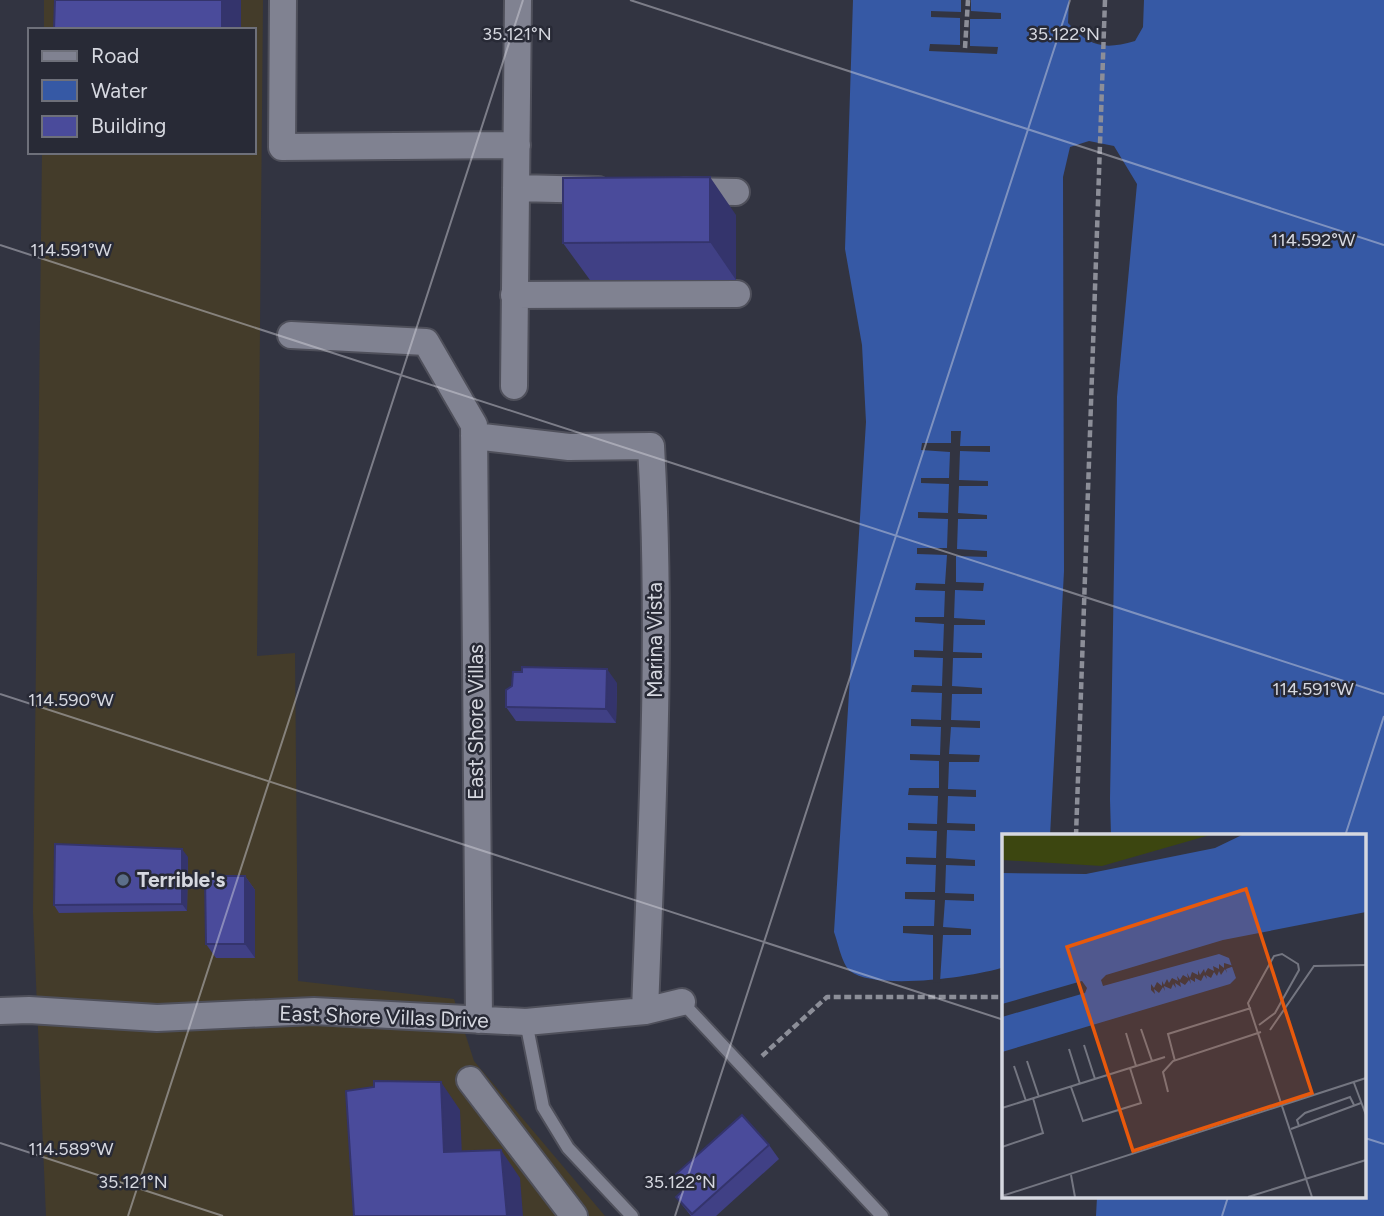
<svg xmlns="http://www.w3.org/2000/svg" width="1384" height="1216" font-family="Figtree,sans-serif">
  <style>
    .commercial { fill: #443c2a }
    .water { fill: #3659a5 }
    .pier { fill: #323441 }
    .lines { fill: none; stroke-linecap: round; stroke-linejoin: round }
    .service-casing { stroke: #4f505b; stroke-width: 16 }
    .minor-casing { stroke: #4f505b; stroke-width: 30 }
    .path { stroke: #8c8e98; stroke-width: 4.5; stroke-dasharray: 7 3.5; stroke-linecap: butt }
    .service { stroke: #808291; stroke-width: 12 }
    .minor { stroke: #808291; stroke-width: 26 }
    .wall { fill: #404085 }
    .shaded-wall { fill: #34346c }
    .building { fill: #4a4b9b; stroke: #34346c; stroke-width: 2 }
    .ticks { fill: none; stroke: #d6d8e0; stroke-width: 2; stroke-opacity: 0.45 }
    .service-dot { fill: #5c6f8a; stroke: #282a36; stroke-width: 2.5 }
    .labels { text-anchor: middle; stroke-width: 5; stroke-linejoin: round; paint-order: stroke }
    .street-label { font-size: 21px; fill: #d6d8e0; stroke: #282a36 }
    .poi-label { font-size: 21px; font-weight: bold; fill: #d6d8e0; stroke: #282a36; text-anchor: start }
    .inset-road { fill: none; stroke: #747681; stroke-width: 2 }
    .view { fill: #e8590c; fill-opacity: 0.15; stroke: #e8590c; stroke-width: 3.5 }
    .inset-edge { fill: none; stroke: #d6d8e0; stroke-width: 3.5 }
    .ticks-label { font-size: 18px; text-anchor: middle; fill: #d6d8e0; stroke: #282a36; stroke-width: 5; stroke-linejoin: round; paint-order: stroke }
  </style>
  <rect width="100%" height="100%" fill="#323441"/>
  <!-- commercial -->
  <path class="commercial" d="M 44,0 L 263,0 L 257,656 L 295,653 L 298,981 L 454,999 L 474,1061 L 605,1216 L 46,1216 L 33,912 L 42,152 L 254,152 L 254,30 L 44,30 Z"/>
  <!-- water -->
  <path class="water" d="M 853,0 L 1069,0 L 1068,23 C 1090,47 1104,50 1135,41 L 1143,27 L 1144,0 L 1384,0 L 1384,1216 L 1096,1216 L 1097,1197 L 1365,1197 L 1365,836 L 1111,836 L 1110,799 L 1117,397 L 1137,184 L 1114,146 L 1089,141 L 1070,147 L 1063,177 L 1064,571 L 1050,836 L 1004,836 L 1004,967 C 975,977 875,991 850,971 C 842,964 838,943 834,932 L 866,422 L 862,345 L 845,249 Z"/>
  <!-- pier -->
  <path class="pier" d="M 961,0 L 971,0 L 971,11 L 1001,13 L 1001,19 L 970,19 L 970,46 L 998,47 L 997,54 L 929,51 L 930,44 L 960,45 L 960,18 L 931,17 L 931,11 L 961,12 Z
    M 951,431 L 961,431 L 960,446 L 990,446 L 990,452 L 960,451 L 959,480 L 988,481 L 988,486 L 959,486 L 958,513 L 987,515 L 987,519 L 958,519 L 957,549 L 987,551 L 987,557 L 956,556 L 956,582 L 984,583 L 983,591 L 955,590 L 954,618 L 985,620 L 985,625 L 954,625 L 953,652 L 982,653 L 982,658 L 953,658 L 952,686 L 982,688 L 982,694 L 952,694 L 951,720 L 980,721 L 980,728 L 951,727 L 949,754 L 980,755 L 979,762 L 949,762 L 948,789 L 976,790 L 976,797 L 948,796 L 947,823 L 975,824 L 975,831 L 947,830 L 946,858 L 975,860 L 975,866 L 946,865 L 945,893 L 974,894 L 974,901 L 945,900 L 943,927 L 971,929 L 971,935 L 943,935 L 940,982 L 933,983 L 933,935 L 903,933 L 903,926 L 934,926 L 935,900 L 905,899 L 905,892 L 935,892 L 936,865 L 906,864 L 906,857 L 936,858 L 937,831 L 908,830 L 908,823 L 937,824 L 938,796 L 908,795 L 909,788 L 939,788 L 939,761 L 910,760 L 910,754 L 940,755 L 941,727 L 911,726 L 911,719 L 941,720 L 942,693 L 911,692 L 912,685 L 942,686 L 943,658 L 914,657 L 914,650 L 943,651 L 944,624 L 915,622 L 915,617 L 944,617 L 945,591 L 915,590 L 916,583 L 945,584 L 947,555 L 917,554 L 917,548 L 947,548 L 948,519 L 918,518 L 918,512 L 948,513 L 949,484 L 921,483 L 921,478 L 949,478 L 950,452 L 921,450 L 922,443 L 951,443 Z"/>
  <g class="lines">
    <defs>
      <path id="service" d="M 682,1002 L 882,1216
        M 526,1022 L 543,1107 L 568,1148 L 632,1216"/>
      <path id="minor" d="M 283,0 L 282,147 L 517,145
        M 516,188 L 598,190
        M 685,191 L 736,192
        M 514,295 L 737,294
        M 291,335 L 426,342 L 474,425 L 479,1020
        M 514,386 L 518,0
        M 474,436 L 569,447 L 651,446 C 662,634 652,823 645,1011
        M 0,1011 L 29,1010 L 157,1018 L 314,1011 L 526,1022 L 645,1011 L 682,1002
        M 470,1080 L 574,1216"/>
    </defs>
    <!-- service casing -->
    <use href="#service" class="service-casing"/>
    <!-- minor casing -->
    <use href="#minor" class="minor-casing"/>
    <!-- path -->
    <path class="path" d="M 965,48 L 968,0
      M 1076,836 L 1105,0
      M 762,1056 L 827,997 L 1004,997"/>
    <!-- service -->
    <use href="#service" class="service"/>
    <!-- minor -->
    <use href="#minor" class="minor"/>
  </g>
  <!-- wall -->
  <path class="wall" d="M 736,215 L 736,280 L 590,280 L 563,243 Z
    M 617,683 L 616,723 L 516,721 L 506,707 Z
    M 188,857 L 187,911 L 59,913 L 54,905 Z
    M 245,876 L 255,890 L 255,958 L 216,958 L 206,944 Z
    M 769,1145 L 779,1159 L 716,1216 L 691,1216 L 676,1197 L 685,1189 L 675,1175 Z"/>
  <!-- shaded-wall -->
  <path class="shaded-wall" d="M 222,0 L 241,0 L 241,30 L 222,30 Z
    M 710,177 L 736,215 L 736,280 L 710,242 Z
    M 607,669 L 617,683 L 616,723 L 606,709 Z
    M 182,849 L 188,857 L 187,911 L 182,904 Z
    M 245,876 L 255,890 L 255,958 L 245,944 Z
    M 441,1082 L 460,1110 L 463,1179 L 444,1152 Z
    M 501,1150 L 520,1178 L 523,1216 L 507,1216 Z"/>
  <!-- building -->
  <path class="building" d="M 55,0 L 222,0 L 222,30 L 54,30 Z
    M 710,177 L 710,242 L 563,243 L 563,178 Z
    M 522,667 L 607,669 L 606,709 L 506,707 L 506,690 L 512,686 L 513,672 L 522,672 Z
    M 55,844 L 182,849 L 182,904 L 54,905 Z
    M 205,876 L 245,876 L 245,944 L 206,944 Z
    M 374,1081 L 441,1082 L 444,1152 L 501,1150 L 507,1216 L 354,1216 L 346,1091 L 374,1087 Z
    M 742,1115 L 769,1145 L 692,1214 L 676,1197 L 687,1187 L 675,1175 Z"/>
  <!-- ticks -->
  <path class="ticks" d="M 630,0 L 1384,245M 0,245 L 1384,694M 0,694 L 1004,1020M 1345,836 L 1384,716M 1365,1138 L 1384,1144M 0,1143 L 223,1216M 128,1216 L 523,0M 675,1216 L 1070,0M 1222,1216 L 1228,1197"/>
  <!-- markers -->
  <circle class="service-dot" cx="123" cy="880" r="7"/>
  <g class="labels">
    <!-- street labels -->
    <g class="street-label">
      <text transform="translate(655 640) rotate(-90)" y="7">Marina Vista</text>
      <text transform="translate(476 722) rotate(-90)" y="7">East Shore Villas</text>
      <text transform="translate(384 1017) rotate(2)" y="7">East Shore Villas Drive</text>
    </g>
    <!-- poi labels -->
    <g class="poi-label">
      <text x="137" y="887">Terrible's</text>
    </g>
  </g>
  <!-- overview -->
  <g transform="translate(1002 834)">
    <rect width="364" height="364" fill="#323441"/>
    <path d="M 0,1 L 208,1 L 100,32 L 0,26 Z" fill="#3c4610"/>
    <path d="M 240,1 L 364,1 L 364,78 L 221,106 L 104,141 L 99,146 L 101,152 L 217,120 L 227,124 L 234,144 L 228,150 L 0,218 L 0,183 L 83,159 L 85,154 L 80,147 L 0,170 L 0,39 L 84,40 L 213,14 Z" fill="#3659a5"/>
    <path d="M 222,129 L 232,132 L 224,135 L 225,139 L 223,135 L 219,141 L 217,137 L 215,142 L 212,138 L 209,144 L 204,141 L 205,145 L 202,141 L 199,147 L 193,144 L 193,148 L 188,145 L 189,150 L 187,146 L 183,151 L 178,148 L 179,153 L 173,149 L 174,154 L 171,150 L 169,155 L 162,152 L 163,157 L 161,153 L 157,159 L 152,155 L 153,160 L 149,156 L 149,150 L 152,154 L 155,148 L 160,152 L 160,147 L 162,151 L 165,145 L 167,149 L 170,144 L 176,147 L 175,142 L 178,146 L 181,141 L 186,144 L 185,139 L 188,144 L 190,138 L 196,141 L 196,136 L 198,141 L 202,135 L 203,139 L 206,134 L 212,137 L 211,132 L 217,135 L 217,130 L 222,134 Z" fill="#323441"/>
    <path class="inset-road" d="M 257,191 L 273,179 L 297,136 L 296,130 L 280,120 L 272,122 L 246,169 L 310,363M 139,195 L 150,227M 268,196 L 312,132 L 364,131M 124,199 L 134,232M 82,211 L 93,245M 67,215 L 78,250M 25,227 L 37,263M 173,227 L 166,200 L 249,174M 12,232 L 24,267M 352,249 L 364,281M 69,253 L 81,287 L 139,269 L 128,234M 166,258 L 161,238 L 171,227 L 259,198M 0,274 L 163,223M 297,292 L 295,286 L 303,279 L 348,263 L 352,271M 289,295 L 359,269M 0,313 L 41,299 L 31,264M 69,341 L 73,363M 0,362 L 364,244M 246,363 L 364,326"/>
    <path class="view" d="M 244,55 L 310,259 L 131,317 L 65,113 Z"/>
    <rect width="364" height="364" class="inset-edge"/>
  </g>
  <g class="ticks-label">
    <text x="517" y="40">35.121°N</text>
    <text x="1064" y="40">35.122°N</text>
    <text x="1313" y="246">114.592°W</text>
    <text x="71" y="256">114.591°W</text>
    <text x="1313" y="695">114.591°W</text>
    <text x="71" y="706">114.590°W</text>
    <text x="71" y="1155">114.589°W</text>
    <text x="133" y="1188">35.121°N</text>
    <text x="680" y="1188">35.122°N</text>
  </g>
  <!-- legend -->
  <rect x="28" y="28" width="228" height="126" fill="#282a36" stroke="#6e707a" stroke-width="2"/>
  <rect x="42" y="51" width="35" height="10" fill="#808291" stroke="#6e707a" stroke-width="2"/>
  <text x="91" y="63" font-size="21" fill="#d6d8e0">Road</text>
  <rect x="42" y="80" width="35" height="21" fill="#3659a5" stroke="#6e707a" stroke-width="2"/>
  <text x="91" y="98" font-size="21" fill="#d6d8e0">Water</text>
  <rect x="42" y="116" width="35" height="21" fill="#4a4b9b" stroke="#6e707a" stroke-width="2"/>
  <text x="91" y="133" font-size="21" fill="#d6d8e0">Building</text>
</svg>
